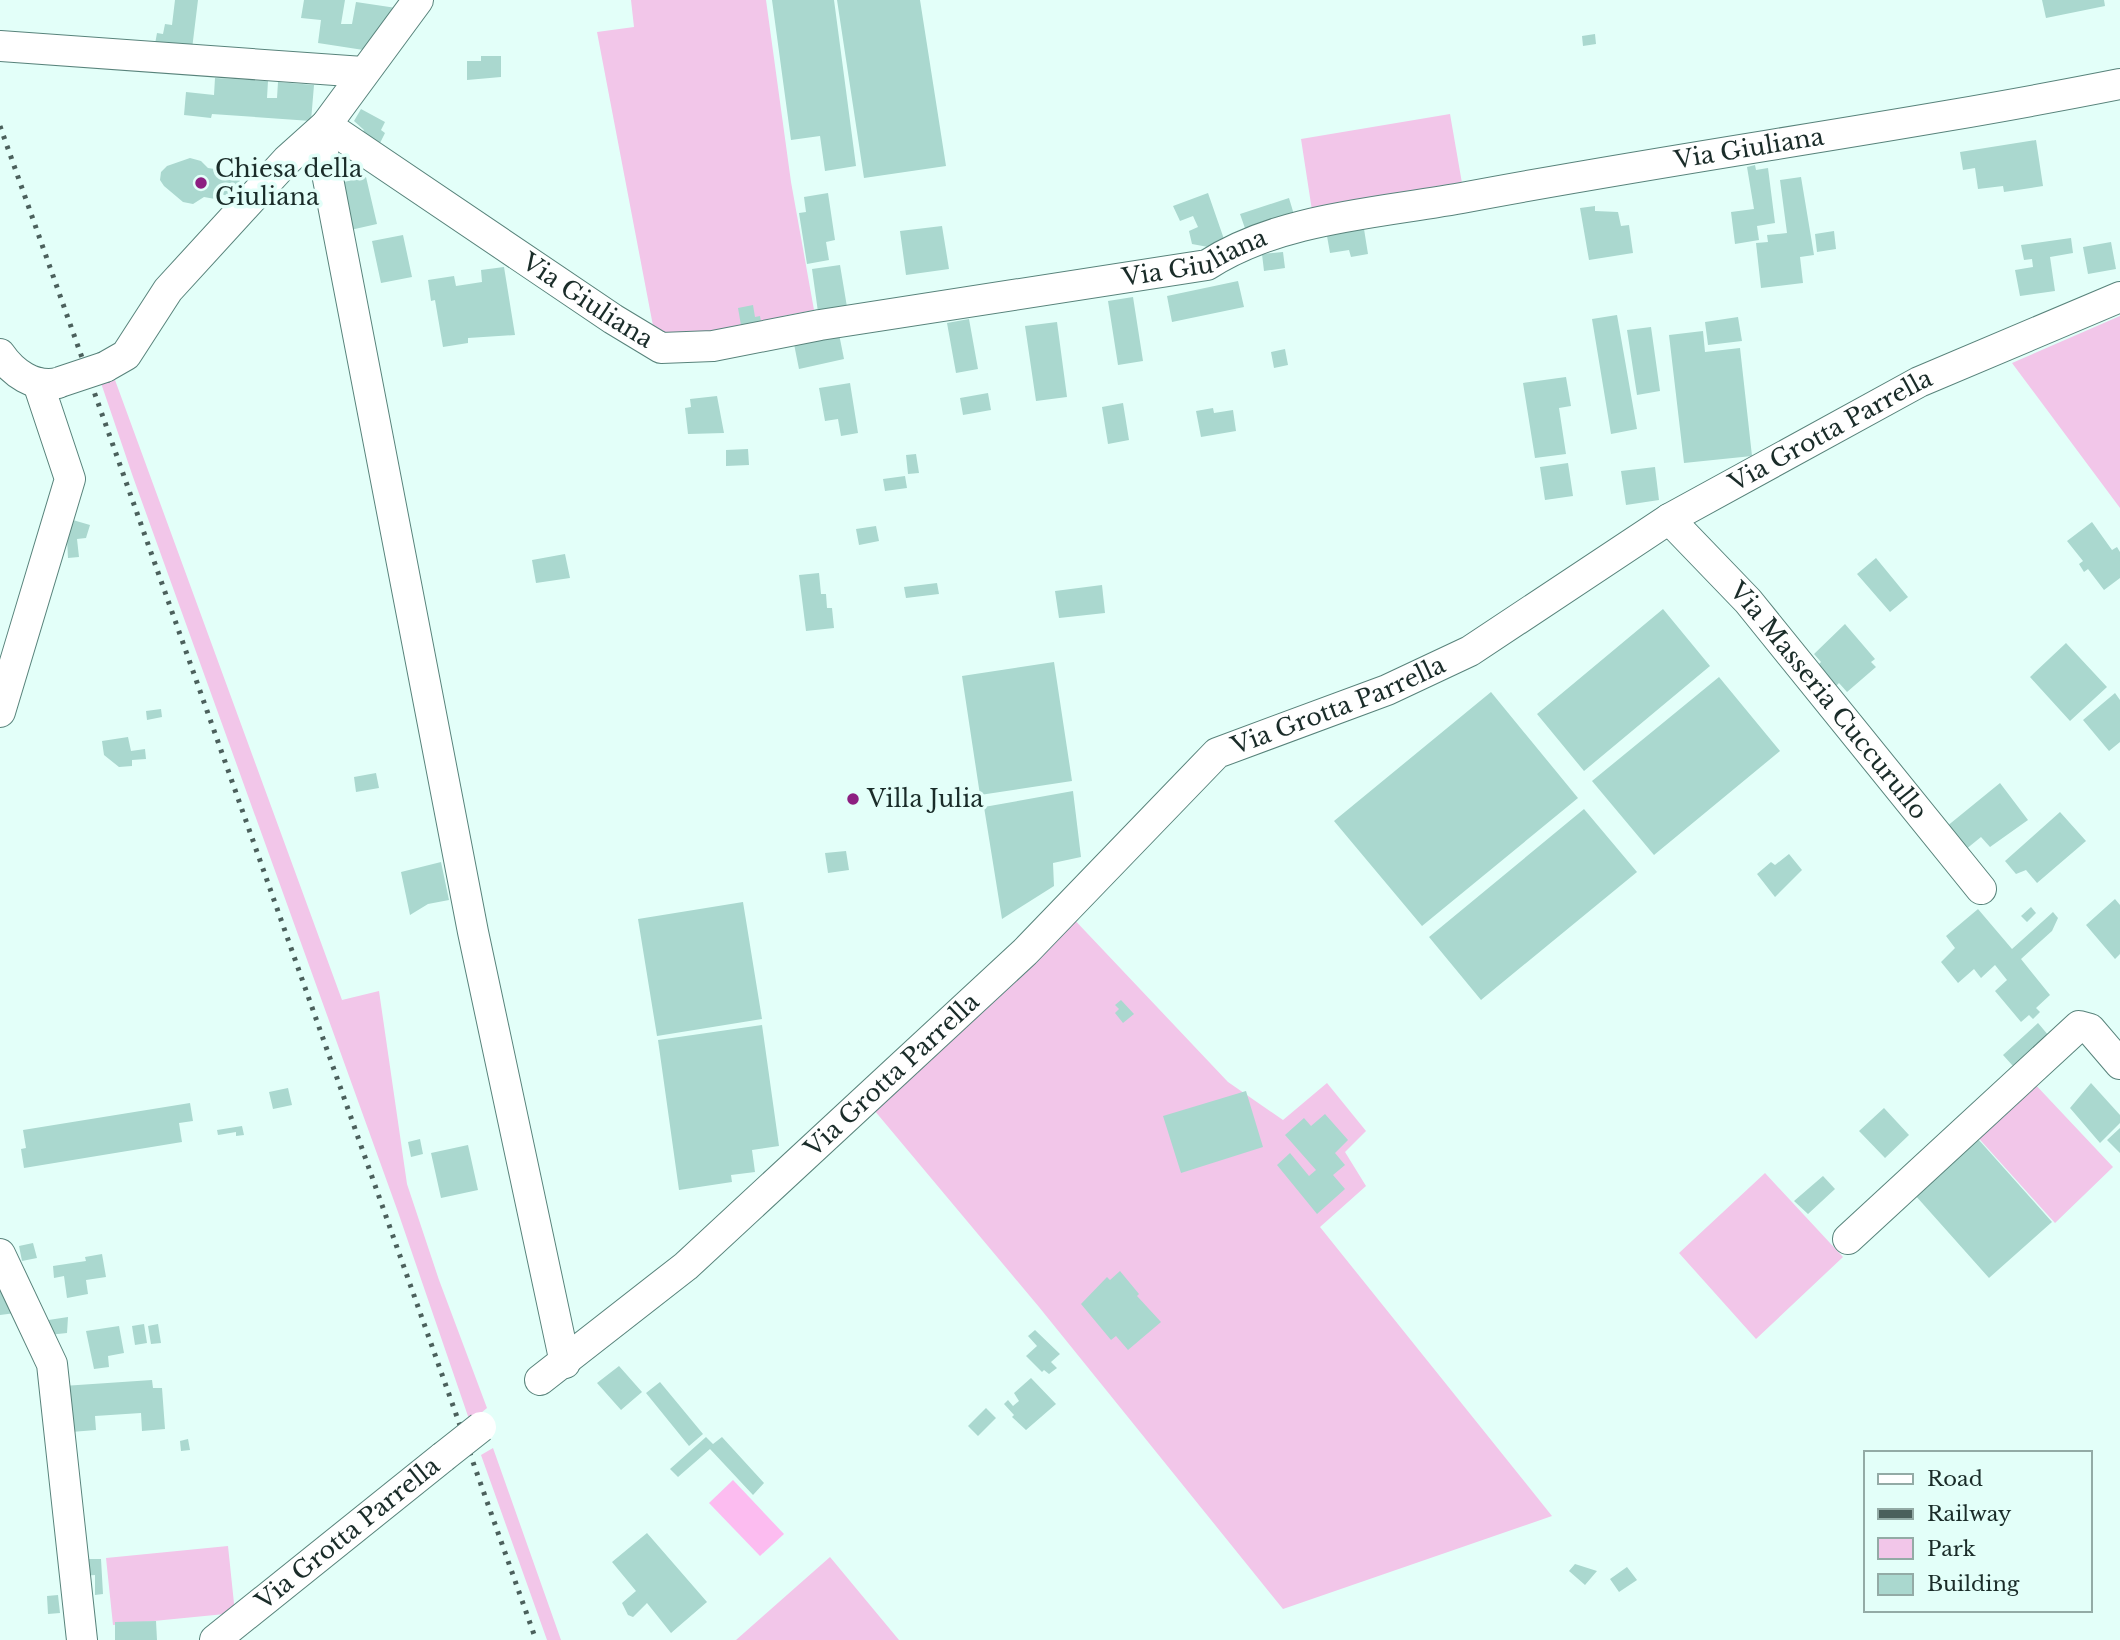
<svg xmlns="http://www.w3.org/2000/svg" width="2120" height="1640" font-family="'Libre Baskerville',serif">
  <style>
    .green { fill: #f2c6e9 }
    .water { fill: #fcbcf0 }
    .building { fill: #aad8cf }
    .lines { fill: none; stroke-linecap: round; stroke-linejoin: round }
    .minor-casing { stroke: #58837b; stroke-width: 32 }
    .minor { stroke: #fff; stroke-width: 30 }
    .rail { stroke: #4b605c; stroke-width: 5; stroke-dasharray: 3.5 7; stroke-linecap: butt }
    .minor-bridge-casing { stroke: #58837b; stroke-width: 32; stroke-linecap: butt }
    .minor-bridge { stroke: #fff; stroke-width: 30 }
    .poi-dot { fill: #8d1f81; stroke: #e3fff9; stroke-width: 2.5 }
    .labels { text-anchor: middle; stroke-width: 7; stroke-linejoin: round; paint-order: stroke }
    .street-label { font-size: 24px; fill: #1a2c29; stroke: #e3fff9 }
    .poi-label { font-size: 24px; fill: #1a2c29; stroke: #e3fff9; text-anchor: start }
  </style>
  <rect width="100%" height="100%" fill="#e3fff9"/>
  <!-- green -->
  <path class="green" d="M 631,0 L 766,0 L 791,182 L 814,310 L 783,316 L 784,322 L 674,338 L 654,331 L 597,32 L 634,27 Z
    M 1450,114 L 1463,189 L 1313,217 L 1301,139 Z
    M 2120,316 L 2120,508 L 2012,363 Z
    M 115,380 L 342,1000 L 379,991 L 407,1184 L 439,1280 L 487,1408 L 470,1422 L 398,1212 L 133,477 L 101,383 Z
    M 1069,914 L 1228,1082 L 1283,1120 L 1327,1083 L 1366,1131 L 1345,1152 L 1366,1186 L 1320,1227 L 1552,1516 L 1283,1609 L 1039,1307 L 869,1104 Z
    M 2031,1080 L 2113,1167 L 2055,1223 L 1974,1133 Z
    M 1765,1173 L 1843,1257 L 1756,1339 L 1679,1253 Z
    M 493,1448 L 561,1640 L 547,1640 L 481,1455 Z
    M 228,1546 L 235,1613 L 113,1625 L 106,1558 Z
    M 830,1557 L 899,1640 L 736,1640 Z"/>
  <!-- water -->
  <path class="water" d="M 733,1480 L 784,1534 L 760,1556 L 709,1503 Z"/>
  <!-- building -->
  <path class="building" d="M 175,0 L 198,0 L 192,49 L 155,44 L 157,33 L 163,34 L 165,24 L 172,25 Z
    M 304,0 L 345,0 L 341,24 L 352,24 L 356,2 L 403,9 L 370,51 L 318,43 L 321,20 L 301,18 Z
    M 772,0 L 834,0 L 856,166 L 825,171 L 820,136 L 791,140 Z
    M 837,0 L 920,0 L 946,166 L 864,178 Z
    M 2042,0 L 2104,0 L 2105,6 L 2046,18 Z
    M 1595,34 L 1596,44 L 1583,46 L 1582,36 Z
    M 481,56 L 501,56 L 501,77 L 467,80 L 467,61 L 481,61 Z
    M 215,78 L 268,81 L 267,98 L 277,98 L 278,82 L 314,85 L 311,121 L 212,114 L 211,118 L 184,115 L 186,92 L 214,95 Z
    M 361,109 L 385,122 L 381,130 L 385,133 L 379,145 L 361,135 L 364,130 L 354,121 Z
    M 2036,140 L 2043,186 L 2004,192 L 2003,186 L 1978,189 L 1975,168 L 1963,170 L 1960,152 Z
    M 190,158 L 201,161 L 208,168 L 221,170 L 225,176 L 240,179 L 237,198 L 220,194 L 215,199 L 204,197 L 193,204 L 183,202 L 164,186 L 160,180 L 161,172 L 167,166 Z
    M 1755,165 L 1756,170 L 1768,168 L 1775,223 L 1757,226 L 1759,240 L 1735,244 L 1731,212 L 1754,209 L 1747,167 Z
    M 366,177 L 377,224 L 346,231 L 335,184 Z
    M 1801,177 L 1814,255 L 1800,257 L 1803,283 L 1761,288 L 1756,243 L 1768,242 L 1767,235 L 1787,233 L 1780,180 Z
    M 828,193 L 835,240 L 826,242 L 829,260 L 807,264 L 799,213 L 806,212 L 804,197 Z
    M 1208,193 L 1225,242 L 1208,247 L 1192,244 L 1189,231 L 1198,227 L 1193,216 L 1180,221 L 1173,206 Z
    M 1289,198 L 1295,218 L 1247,234 L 1240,214 Z
    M 1595,206 L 1595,211 L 1618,212 L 1621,226 L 1629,225 L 1633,253 L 1589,260 L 1580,208 Z
    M 942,226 L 949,269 L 906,275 L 900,231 Z
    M 1364,229 L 1368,254 L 1351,257 L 1349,250 L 1330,253 L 1327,236 Z
    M 1834,231 L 1836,249 L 1817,252 L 1815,234 Z
    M 403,235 L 412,277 L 381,283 L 372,241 Z
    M 2071,238 L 2073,253 L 2050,257 L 2055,291 L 2020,296 L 2015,270 L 2033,267 L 2032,259 L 2024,260 L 2021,245 Z
    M 2111,242 L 2116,269 L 2088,274 L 2083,247 Z
    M 1283,252 L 1285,268 L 1264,271 L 1262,254 Z
    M 840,265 L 847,307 L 818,312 L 812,269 Z
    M 504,267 L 515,335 L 468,338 L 468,343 L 443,347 L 435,300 L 431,301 L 428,280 L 454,276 L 456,286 L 482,282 L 481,270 Z
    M 1238,281 L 1244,307 L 1172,322 L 1167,296 Z
    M 1133,297 L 1143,361 L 1118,365 L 1108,301 Z
    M 753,305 L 755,317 L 760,316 L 762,327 L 742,331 L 738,308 Z
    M 1617,315 L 1637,429 L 1611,434 L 1592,319 Z
    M 1738,317 L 1742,341 L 1708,345 L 1705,322 Z
    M 969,319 L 978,369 L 956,373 L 947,323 Z
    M 1057,322 L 1067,397 L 1036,401 L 1025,326 Z
    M 1651,327 L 1660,391 L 1637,395 L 1627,330 Z
    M 838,329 L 844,359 L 799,369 L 793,339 Z
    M 1703,331 L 1705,352 L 1740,348 L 1752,456 L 1684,463 L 1669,335 Z
    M 1285,349 L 1288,365 L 1274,368 L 1271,352 Z
    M 1566,377 L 1571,406 L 1559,408 L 1566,454 L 1535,458 L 1523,383 Z
    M 850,383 L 858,433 L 841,436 L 838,419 L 825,421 L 819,388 Z
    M 988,393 L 991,410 L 963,415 L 960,398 Z
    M 717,396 L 724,433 L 688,434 L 685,408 L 691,407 L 690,399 Z
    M 1123,403 L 1129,440 L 1108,444 L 1102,407 Z
    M 1213,408 L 1214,413 L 1233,410 L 1236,431 L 1201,437 L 1196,411 Z
    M 748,449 L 749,465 L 726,466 L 726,450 Z
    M 916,454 L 919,473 L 908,474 L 906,455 Z
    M 1568,463 L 1573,496 L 1545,500 L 1540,467 Z
    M 1655,467 L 1659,500 L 1626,505 L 1621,471 Z
    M 905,476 L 907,488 L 885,491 L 883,479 Z
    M 66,518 L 90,525 L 86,538 L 77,539 L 79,557 L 68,558 Z
    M 2092,522 L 2112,550 L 2117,547 L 2120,552 L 2120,578 L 2104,590 L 2088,569 L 2084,572 L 2079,564 L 2083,561 L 2067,541 Z
    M 876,526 L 879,541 L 859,545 L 856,529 Z
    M 565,554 L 570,578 L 536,583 L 532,560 Z
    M 1876,558 L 1908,597 L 1890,612 L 1857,574 Z
    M 819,573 L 821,594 L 826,594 L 827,608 L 832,608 L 834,628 L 806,631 L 799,575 Z
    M 937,583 L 939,594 L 906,598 L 904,587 Z
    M 1102,585 L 1105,613 L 1059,618 L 1055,591 Z
    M 1663,609 L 1710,666 L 1584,771 L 1537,714 Z
    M 1845,624 L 1875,659 L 1871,662 L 1876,667 L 1847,692 L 1839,683 L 1836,686 L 1818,665 L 1821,662 L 1814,654 Z
    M 2066,643 L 2107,687 L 2070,721 L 2030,677 Z
    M 1054,662 L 1072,781 L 980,795 L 962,676 Z
    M 1719,677 L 1780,751 L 1654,855 L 1592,781 Z
    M 1491,692 L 1578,798 L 1422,926 L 1334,821 Z
    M 2115,693 L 2120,700 L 2120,742 L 2109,751 L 2083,720 Z
    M 161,709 L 162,717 L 147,720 L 146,711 Z
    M 128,737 L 131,751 L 145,749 L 146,759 L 132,760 L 132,766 L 119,767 L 104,755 L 102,741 Z
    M 376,773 L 379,788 L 356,792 L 354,777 Z
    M 2000,783 L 2028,820 L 1990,847 L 1981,837 L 1965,850 L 1946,827 Z
    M 1073,791 L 1081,857 L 1053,863 L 1054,886 L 1002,919 L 984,807 Z
    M 1584,809 L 1637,872 L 1481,1000 L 1429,937 Z
    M 2060,812 L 2086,841 L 2037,883 L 2026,870 L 2016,874 L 2005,861 Z
    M 846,851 L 849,870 L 828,873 L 825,853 Z
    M 1789,854 L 1802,870 L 1775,897 L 1757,874 L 1771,862 L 1775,865 Z
    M 441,862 L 449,900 L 428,904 L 410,915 L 401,872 Z
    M 2115,899 L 2120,905 L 2120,954 L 2115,959 L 2086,925 Z
    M 743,902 L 762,1019 L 657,1036 L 638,919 Z
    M 2031,907 L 2036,913 L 2027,922 L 2021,916 Z
    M 1978,909 L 2012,949 L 2053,912 L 2058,918 L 2052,931 L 2021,959 L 2050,995 L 2036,1008 L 2040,1012 L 2033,1019 L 2029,1015 L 2021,1022 L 1995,991 L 2007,980 L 1995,965 L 1981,978 L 1974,969 L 1958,983 L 1941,962 L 1955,948 L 1946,936 Z
    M 1121,1000 L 1134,1014 L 1123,1023 L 1115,1013 L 1119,1009 L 1115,1005 Z
    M 2038,1023 L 2049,1036 L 2013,1066 L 2003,1055 Z
    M 762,1025 L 779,1146 L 752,1150 L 755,1172 L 731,1175 L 732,1182 L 679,1190 L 658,1040 Z
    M 2091,1083 L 2120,1115 L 2120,1123 L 2100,1143 L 2070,1108 Z
    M 288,1088 L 292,1105 L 273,1109 L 269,1092 Z
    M 1246,1091 L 1263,1147 L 1181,1173 L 1163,1116 Z
    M 190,1103 L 193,1121 L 179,1123 L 182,1142 L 24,1168 L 21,1149 L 26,1148 L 23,1130 Z
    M 1884,1108 L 1909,1135 L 1885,1158 L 1859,1131 Z
    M 1325,1114 L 1348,1140 L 1335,1153 L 1345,1165 L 1333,1175 L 1345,1189 L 1317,1214 L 1277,1165 L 1290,1153 L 1309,1176 L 1316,1170 L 1285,1135 L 1304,1118 L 1311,1126 Z
    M 242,1126 L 244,1135 L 236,1136 L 236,1132 L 218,1135 L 217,1130 Z
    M 2120,1128 L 2120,1153 L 2107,1140 Z
    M 420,1139 L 423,1154 L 411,1157 L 408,1142 Z
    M 1978,1139 L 2052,1222 L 1989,1278 L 1915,1195 Z
    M 468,1145 L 478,1190 L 441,1198 L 431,1153 Z
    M 1823,1176 L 1835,1189 L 1808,1214 L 1794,1201 Z
    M 33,1243 L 37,1258 L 22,1261 L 19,1246 Z
    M 102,1254 L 106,1277 L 86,1280 L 88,1294 L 67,1298 L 64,1276 L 54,1278 L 53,1266 L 86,1261 L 85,1257 Z
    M 0,1265 L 23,1312 L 0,1315 Z
    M 1120,1271 L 1139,1294 L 1137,1296 L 1161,1322 L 1128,1350 L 1116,1336 L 1111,1340 L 1081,1304 L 1107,1277 L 1110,1280 Z
    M 68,1317 L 67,1333 L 48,1335 L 42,1321 Z
    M 144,1324 L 147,1343 L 135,1345 L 132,1326 Z
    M 158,1324 L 161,1343 L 151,1344 L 148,1326 Z
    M 119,1326 L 124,1353 L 108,1356 L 109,1367 L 94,1369 L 86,1331 Z
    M 1035,1330 L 1060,1354 L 1051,1362 L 1057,1368 L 1049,1374 L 1044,1370 L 1042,1372 L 1026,1356 L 1037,1346 L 1028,1336 Z
    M 619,1366 L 642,1392 L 621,1410 L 597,1383 Z
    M 1031,1378 L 1056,1404 L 1026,1430 L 1012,1417 L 1014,1415 L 1004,1404 L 1008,1400 L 1013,1406 L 1019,1401 L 1014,1393 Z
    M 152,1380 L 153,1388 L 162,1388 L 165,1429 L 142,1431 L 141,1413 L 95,1416 L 96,1430 L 71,1432 L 63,1386 Z
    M 660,1382 L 703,1434 L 689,1446 L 646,1393 Z
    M 986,1408 L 996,1418 L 978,1436 L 968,1426 Z
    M 706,1437 L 713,1444 L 722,1437 L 764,1483 L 753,1495 L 710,1449 L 678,1477 L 670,1469 Z
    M 188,1439 L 190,1450 L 181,1451 L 180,1441 Z
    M 647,1533 L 707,1602 L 671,1633 L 647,1603 L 633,1617 L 628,1615 L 622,1603 L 636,1591 L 612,1562 Z
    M 80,1559 L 101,1559 L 103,1594 L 95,1595 L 95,1575 L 80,1576 Z
    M 1575,1564 L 1597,1571 L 1585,1585 L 1569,1571 Z
    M 1627,1567 L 1637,1580 L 1619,1592 L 1610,1579 Z
    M 58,1595 L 60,1613 L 48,1614 L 47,1596 Z
    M 156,1621 L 157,1640 L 115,1640 L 115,1622 Z"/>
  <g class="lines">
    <defs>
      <g id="minor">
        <path d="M 0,46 L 363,72"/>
        <path id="s1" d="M 326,125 L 613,319 L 661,348 L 713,346 L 820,325 L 1207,265 C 1281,217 1382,213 1467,197 C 1684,156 1904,127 2120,84"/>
        <path d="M 319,132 L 473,932 L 565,1363"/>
        <path d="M 0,354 C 13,373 34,388 58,383"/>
        <path d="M 105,367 L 126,355 L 168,290 L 287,160 L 326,125 L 418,0"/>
        <path id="s2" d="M 1669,519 L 1748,601 L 1981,889"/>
        <path d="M 0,712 L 70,479 L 38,383"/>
        <path d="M 1848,1239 L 2079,1026 L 2090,1029 L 2120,1064"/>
        <path d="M 0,1254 L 52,1364 L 82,1640"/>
        <path id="s3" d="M 540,1380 L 686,1266 L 1025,952 L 1217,753 L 1387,690 L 1470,651 L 1669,519 L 1919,382 L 2120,297"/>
        <path id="s4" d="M 215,1640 L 443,1457"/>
      </g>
    </defs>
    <!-- minor casing -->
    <use href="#minor" class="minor-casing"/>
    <!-- minor -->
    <use href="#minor" class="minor"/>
    <!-- rail -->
    <path class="rail" d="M 0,126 L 536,1640"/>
    <defs>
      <path id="minor-bridge" d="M 60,382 L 105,367
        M 443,1457 L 481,1427"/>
    </defs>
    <!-- minor-bridge casing -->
    <use href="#minor-bridge" class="minor-bridge-casing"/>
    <!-- minor-bridge -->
    <use href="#minor-bridge" class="minor-bridge"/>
  </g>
  <!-- markers -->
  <g class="poi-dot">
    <circle cx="201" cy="183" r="7"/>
    <circle cx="853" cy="799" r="7"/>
  </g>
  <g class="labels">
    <!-- street labels -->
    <g class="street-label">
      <text dy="8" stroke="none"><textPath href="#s1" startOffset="1512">Via Giuliana</textPath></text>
      <text dy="8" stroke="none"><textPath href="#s1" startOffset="945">Via Giuliana</textPath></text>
      <text dy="8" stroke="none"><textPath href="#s1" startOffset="315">Via Giuliana</textPath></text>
      <text dy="8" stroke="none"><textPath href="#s3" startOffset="1620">Via Grotta Parrella</textPath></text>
      <text dy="8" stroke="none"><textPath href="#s2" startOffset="242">Via Masseria Cuccurullo</textPath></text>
      <text dy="8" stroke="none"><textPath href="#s3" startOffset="1054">Via Grotta Parrella</textPath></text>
      <text dy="8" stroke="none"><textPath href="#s3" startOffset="466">Via Grotta Parrella</textPath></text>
      <text dy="8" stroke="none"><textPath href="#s4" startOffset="170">Via Grotta Parrella</textPath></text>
    </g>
    <!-- poi labels -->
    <g class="poi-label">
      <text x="215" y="177">Chiesa della<tspan x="215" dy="28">Giuliana</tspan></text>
      <text x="867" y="807">Villa Julia</text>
    </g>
  </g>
  <!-- legend -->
  <rect x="1864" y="1451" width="228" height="161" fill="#e3fff9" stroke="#93aba6" stroke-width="2"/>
  <rect x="1878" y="1474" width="35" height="10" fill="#ffffff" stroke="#93aba6" stroke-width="2"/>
  <text x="1927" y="1486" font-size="21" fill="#1a2c29">Road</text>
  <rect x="1878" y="1509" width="35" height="10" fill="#4b605c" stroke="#93aba6" stroke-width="2"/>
  <text x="1927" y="1521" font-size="21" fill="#1a2c29">Railway</text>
  <rect x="1878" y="1538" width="35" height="21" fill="#f2c6e9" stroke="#93aba6" stroke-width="2"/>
  <text x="1927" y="1556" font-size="21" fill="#1a2c29">Park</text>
  <rect x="1878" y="1574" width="35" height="21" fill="#aad8cf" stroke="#93aba6" stroke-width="2"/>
  <text x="1927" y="1591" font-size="21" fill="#1a2c29">Building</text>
</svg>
